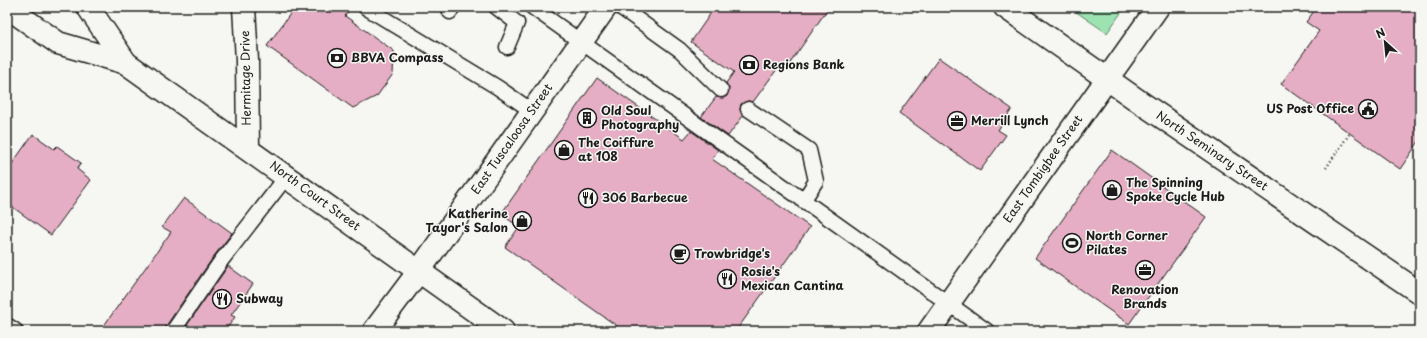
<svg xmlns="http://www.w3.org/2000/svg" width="1427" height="338" font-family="'Playpen Sans',sans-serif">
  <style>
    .green { fill: #9de3b1; stroke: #5c8066 }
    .building { fill: #e5aec4; stroke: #1c1c1c }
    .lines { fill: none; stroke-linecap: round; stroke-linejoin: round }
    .lane-casing { stroke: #1c1c1c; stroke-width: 17 }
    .secondary-casing { stroke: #1c1c1c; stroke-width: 25 }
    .path { stroke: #1c1c1c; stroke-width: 2.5; stroke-dasharray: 1 3; stroke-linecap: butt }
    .lane { stroke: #f6f6f2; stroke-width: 14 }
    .secondary { stroke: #f6f6f2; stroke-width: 22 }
    .labels { text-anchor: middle; stroke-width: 3; stroke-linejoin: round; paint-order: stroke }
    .poi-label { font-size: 12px; font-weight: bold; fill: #1c1c1c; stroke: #f6f6f2; text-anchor: start }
    .street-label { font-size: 12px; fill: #1c1c1c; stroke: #f6f6f2 }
  </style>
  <rect width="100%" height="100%" fill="#f6f6f2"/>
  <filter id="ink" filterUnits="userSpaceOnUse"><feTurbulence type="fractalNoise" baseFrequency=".025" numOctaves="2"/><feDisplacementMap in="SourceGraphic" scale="8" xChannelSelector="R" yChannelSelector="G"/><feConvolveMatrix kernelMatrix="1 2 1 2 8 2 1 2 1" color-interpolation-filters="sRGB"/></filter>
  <g filter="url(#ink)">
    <!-- green -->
    <path class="green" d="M 1069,7 L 1125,7 L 1107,33 Z"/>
    <!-- building -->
    <path class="building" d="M 295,7 L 351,7 L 345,16 L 394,51 L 393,74 L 377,96 L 353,108 L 267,46 Z
      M 715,7 L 829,7 L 786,69 L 780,65 L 753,102 L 748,101 L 741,104 L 740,109 L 743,116 L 728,136 L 701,117 L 716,97 L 723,98 L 727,96 L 729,88 L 726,83 L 734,72 L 691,42 Z
      M 1317,7 L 1420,7 L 1420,140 L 1400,169 L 1281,84 L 1319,31 L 1306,22 Z
      M 939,58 L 1012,109 L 998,130 L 1006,135 L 980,171 L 899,113 Z
      M 597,78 L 684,139 L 691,131 L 718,150 L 712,159 L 810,227 L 736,331 L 624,331 L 505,247 L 519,227 L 501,214 Z
      M 33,134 L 54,149 L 57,146 L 81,163 L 77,169 L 91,180 L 51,235 L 7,203 L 7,171 Z
      M 1112,150 L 1206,217 L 1129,324 L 1035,258 Z
      M 184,198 L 232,233 L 214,256 L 166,326 L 165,331 L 100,331 L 171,232 L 162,227 Z
      M 228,266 L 253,284 L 231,315 L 235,317 L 225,331 L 183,331 Z"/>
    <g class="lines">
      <defs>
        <path id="lane" d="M 365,7 L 497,87 L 532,111
          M 496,7 L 517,23 L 507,47
          M 532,7 L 987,331
          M 620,7 L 680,50 L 721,90
          M 450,12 L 453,7
          M 748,109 L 809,150 L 816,181 L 803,201
          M 7,325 L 16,331
          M 173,331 L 221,261 L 287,176"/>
        <path id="secondary" d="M 7,7 L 58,43 L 126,63 L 503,331
          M 88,7 L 126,63
          M 244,7 L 247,61 L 248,148
          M 1005,7 L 1140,102 L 1420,293
          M 374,331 L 419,271 L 606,7
          M 929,331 L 1158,7"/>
      </defs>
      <!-- lane casing -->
      <use href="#lane" class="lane-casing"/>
      <!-- secondary casing -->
      <use href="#secondary" class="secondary-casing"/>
      <!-- path -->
      <path class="path" d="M 1326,168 L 1350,133"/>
      <!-- lane -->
      <use href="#lane" class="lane"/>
      <!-- secondary -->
      <use href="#secondary" class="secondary"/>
    </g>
  </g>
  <!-- icons -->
  <defs>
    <symbol id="bank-ring" viewBox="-11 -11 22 22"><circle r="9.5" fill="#f6f6f2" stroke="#1c1c1c" stroke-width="1.5"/><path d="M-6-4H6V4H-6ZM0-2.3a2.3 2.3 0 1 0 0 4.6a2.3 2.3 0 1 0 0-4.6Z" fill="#1c1c1c"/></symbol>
    <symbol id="civic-ring" viewBox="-11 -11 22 22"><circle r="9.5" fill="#f6f6f2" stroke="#1c1c1c" stroke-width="1.5"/><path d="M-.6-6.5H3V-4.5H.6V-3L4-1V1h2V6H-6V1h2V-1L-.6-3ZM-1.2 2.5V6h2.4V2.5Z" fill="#1c1c1c"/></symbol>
    <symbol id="building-ring" viewBox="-11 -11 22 22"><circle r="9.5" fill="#f6f6f2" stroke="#1c1c1c" stroke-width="1.5"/><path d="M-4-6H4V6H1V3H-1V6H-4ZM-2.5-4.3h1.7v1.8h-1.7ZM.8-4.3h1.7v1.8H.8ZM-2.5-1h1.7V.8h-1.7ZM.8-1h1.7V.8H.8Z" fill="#1c1c1c"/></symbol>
    <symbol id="office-ring" viewBox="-11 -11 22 22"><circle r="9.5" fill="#f6f6f2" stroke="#1c1c1c" stroke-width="1.5"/><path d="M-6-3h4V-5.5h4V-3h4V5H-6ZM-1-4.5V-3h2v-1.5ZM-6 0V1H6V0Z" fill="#1c1c1c"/></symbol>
    <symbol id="shop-ring" viewBox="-11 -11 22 22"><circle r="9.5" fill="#f6f6f2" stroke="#1c1c1c" stroke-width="1.5"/><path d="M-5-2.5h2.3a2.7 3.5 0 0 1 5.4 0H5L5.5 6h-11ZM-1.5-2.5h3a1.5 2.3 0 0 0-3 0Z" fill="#1c1c1c"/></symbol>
    <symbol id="restaurant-ring" viewBox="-11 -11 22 22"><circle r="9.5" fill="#f6f6f2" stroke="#1c1c1c" stroke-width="1.5"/><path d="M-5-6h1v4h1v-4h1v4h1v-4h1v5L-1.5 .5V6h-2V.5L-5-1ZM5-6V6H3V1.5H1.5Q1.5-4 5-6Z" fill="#1c1c1c"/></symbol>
    <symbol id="stadium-ring" viewBox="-11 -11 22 22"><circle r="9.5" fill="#f6f6f2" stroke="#1c1c1c" stroke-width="1.5"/><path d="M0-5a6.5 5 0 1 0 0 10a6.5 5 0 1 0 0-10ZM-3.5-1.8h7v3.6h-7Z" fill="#1c1c1c"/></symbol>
    <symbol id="cafe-ring" viewBox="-11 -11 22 22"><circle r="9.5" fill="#f6f6f2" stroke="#1c1c1c" stroke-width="1.5"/><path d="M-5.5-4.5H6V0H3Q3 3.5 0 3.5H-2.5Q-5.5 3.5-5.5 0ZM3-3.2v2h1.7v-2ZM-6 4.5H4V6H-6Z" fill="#1c1c1c"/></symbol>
  </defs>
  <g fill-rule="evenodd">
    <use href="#bank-ring" x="326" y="47" width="22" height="22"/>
    <use href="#bank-ring" x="738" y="54" width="22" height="22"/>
    <use href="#civic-ring" x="1357" y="98" width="22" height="22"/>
    <use href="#building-ring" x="576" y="107" width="22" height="22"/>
    <use href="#office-ring" x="946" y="110" width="22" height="22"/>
    <use href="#shop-ring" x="553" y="139" width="22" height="22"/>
    <use href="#shop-ring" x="1101" y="179" width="22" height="22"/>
    <use href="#restaurant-ring" x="577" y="187" width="22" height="22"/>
    <use href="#shop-ring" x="511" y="210" width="22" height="22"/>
    <use href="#stadium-ring" x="1061" y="232" width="22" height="22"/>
    <use href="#cafe-ring" x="669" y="243" width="22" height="22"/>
    <use href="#office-ring" x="1134" y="259" width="22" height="22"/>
    <use href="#restaurant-ring" x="716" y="268" width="22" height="22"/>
    <use href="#restaurant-ring" x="211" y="288" width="22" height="22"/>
  </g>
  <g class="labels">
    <!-- poi labels -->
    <g class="poi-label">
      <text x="351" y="62">BBVA Compass</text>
      <text x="763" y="69">Regions Bank</text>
      <text x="1354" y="113" text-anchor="end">US Post Office</text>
      <text x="601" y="115">Old Soul<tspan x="601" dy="14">Photography</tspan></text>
      <text x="971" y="125">Merrill Lynch</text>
      <text x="578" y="147">The Coiffure<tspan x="578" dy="14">at 108</tspan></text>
      <text x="1126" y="187">The Spinning<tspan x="1126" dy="14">Spoke Cycle Hub</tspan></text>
      <text x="602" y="202">306 Barbecue</text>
      <text x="508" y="218" text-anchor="end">Katherine<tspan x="508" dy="14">Tayor's Salon</tspan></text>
      <text x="1086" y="240">North Corner<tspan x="1086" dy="14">Pilates</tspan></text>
      <text x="694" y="258">Trowbridge's</text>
      <text x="741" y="276">Rosie's<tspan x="741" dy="14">Mexican Cantina</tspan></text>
      <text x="1145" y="294" text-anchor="middle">Renovation<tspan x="1145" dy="14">Brands</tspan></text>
      <text x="236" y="303">Subway</text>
    </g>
    <!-- street labels -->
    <g class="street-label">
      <text transform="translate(246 78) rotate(-91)" y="4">Hermitage Drive</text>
      <text transform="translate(512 139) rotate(-55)" y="4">East Tuscaloosa Street</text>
      <text transform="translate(1212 151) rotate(34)" y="4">North Seminary Street</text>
      <text transform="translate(1043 169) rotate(-55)" y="4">East Tombigbee Street</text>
      <text transform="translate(315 196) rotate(36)" y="4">North Court Street</text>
    </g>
  </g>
  <!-- margin -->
  <rect width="1427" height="338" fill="none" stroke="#f6f6f2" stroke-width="24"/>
  <rect x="12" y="12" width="1403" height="314" fill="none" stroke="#1c1c1c" stroke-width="1.5" filter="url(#ink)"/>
  <!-- north arrow -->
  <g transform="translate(1385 42) rotate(333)" stroke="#f6f6f2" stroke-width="3" paint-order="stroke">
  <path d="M0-3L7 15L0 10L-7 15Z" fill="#1c1c1c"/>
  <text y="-6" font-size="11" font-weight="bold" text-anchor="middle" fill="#1c1c1c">N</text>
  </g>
</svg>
